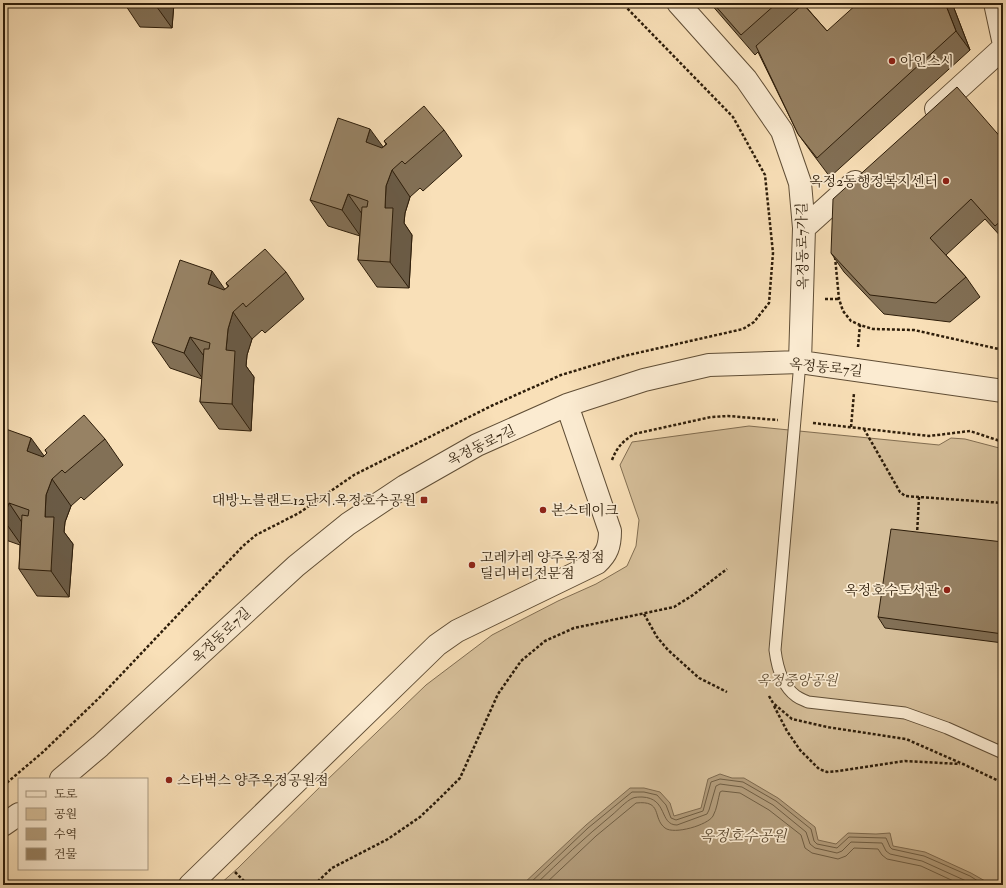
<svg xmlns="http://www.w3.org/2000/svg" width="1006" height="888" font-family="'IM FELL Double Pica','Noto Serif KR',serif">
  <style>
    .green { fill: #d6bf9a; stroke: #826e52 }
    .water { fill: #b49e7d; stroke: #7e6a4f }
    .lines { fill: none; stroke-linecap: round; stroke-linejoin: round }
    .shore { stroke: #705e44; stroke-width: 1 }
    .lane-casing { stroke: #604e36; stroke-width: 13 }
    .street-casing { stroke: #604e36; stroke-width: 24 }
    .path { stroke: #2d1d0a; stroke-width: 2.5; stroke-dasharray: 3 2; stroke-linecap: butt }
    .lane { stroke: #fbebd1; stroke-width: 11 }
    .street { stroke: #fbebd1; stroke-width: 22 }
    .wall { fill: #827056; stroke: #2d1d0a }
    .shaded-wall { fill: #6a5b46; stroke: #2d1d0a }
    .building { fill: #978264; stroke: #2d1d0a }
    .poi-dot { fill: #8f2418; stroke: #fbebd1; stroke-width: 1.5 }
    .labels { text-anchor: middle; stroke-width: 3.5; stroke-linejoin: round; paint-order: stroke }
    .poi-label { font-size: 14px; fill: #2d1d0a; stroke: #fbebd1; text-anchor: start }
    .street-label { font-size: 14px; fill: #2d1d0a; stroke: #fbebd1 }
    .park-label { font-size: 14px; font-style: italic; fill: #604e35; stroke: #fbebd1 }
    .water-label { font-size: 15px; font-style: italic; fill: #5c4a32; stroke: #fbebd1 }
  </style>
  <rect width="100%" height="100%" fill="#f9e0b8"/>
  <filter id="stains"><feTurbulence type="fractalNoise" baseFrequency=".005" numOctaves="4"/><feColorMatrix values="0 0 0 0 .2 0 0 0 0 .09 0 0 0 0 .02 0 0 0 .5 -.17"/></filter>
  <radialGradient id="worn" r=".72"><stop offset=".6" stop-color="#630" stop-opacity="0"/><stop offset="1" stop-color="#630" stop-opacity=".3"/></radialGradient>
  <!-- green -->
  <path class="green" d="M 749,426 L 939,445 L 951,438 L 965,439 L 1003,449 L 1003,885 L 219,885 L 238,868 L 327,780 L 426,685 L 492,635 L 558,601 L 596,584 L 627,566 L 636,546 L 639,520 L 620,465 L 632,442 Z"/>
  <!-- water -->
  <path class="water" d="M 720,774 L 732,778 L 744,778 L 778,798 L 815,827 L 818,840 L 836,844 L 848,833 L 876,834 L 890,833 L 893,846 L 925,852 L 971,873 L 992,885 L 522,885 L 586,825 L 630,788 L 644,788 L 660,792 L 670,803 L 674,816 L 701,808 L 708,779 Z"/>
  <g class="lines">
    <!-- shore -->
    <path class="shore" d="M 528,885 L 588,828 L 632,792 L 644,792 L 657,795 L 666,805 L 671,818 L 676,820 L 703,811 L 711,782 L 720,779 L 743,782 L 776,801 L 811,829 L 814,841 L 817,844 L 837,848 L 849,837 L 886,838 L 890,847 L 892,849 L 924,856 L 970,876 L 984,885
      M 535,885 C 560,861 585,837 612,815 C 618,810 626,801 633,798 C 635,797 640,797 642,797 C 668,798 659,825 677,825 L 707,814 L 709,810 L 716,786 L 720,784 L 742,787 L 773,805 L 806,832 L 810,844 L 815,848 L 837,853 L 842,851 L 851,842 L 882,843 L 886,851 L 890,854 L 922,861 L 975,885
      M 544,885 L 596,836 L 636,803 C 663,800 652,818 665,828 C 674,835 708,825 713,816 C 717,809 718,799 720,792 L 722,791 L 740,793 L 769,810 L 801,835 L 805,848 L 812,853 L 838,859 L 846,856 L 854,848 L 878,849 L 882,855 L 887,859 L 921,866 L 962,885"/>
    <defs>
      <path id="lane" d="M 800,362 L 775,650 C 777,666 782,686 796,696 C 800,699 804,700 808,702 L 905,713 L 947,728 L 1003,753"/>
      <path id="street" d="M 678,3 L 746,79 L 782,131 L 800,183 L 804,228 L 800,362
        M 995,3 L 1003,40
        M 936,109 L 1003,48
        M 804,228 L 855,182
        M 61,779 L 100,746 L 296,566 L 348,524 L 405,486 L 477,445 L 567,405 L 644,380 L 709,365 L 800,362 L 1003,391
        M 3,825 L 19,814
        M 190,885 L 437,645 L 457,631 L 597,563 C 607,554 610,546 610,531 L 567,405"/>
    </defs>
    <!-- lane casing -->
    <use href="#lane" class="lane-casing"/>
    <!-- street casing -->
    <use href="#street" class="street-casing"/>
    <!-- path -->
    <path class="path" d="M 835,257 L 839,299 L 843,311 L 851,321 L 860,325 L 873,329 L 914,330 L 1003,350
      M 825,299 L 839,299
      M 858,347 L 860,325
      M 813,423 L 929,436 L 970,431 L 1003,442
      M 851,427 L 854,393
      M 864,429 L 900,492 L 905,496 L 1003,503
      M 612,460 C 617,447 623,441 634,434 L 711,417 L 728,416 L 778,420
      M 917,535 L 919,497
      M 644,614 L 657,637 L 668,650 L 699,678 L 727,692
      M 769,696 L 773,703 L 792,719 L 827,727 L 906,739 L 963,764 L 1003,783
      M 774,706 L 787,731 L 800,750 L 819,769 L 827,772 L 838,771 L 905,761 L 960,764
      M 3,786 L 43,752 L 99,698 L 243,546 L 256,535 L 299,513 L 354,475 L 491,406 L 561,375 L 624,356 L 743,329 L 754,322 L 769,303 L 773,253 L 765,175 L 733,117 L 622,3
      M 235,872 L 248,885
      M 314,885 L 332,868 L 388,839 L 420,817 L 440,798 L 460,778 L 498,694 L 521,661 L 545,641 L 574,628 L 674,607 L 693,595 L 727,569"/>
    <!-- lane -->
    <use href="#lane" class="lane"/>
    <!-- street -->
    <use href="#street" class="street"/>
  </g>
  <!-- wall -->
  <path class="wall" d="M 124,3 L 174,3 L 172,28 L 140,27 Z
    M 710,3 L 813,3 L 807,8 L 827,31 L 952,3 L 970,50 L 830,177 L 812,153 L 798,134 L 758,52 L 755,55 Z
    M 444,130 L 462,156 L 423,191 L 420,188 L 410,197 L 405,213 L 404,223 L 412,235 L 409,288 L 377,287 L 358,260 L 360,236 L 328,226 L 310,200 L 383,147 L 386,144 L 384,141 Z
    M 1003,140 L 1003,239 L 985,219 L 946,255 L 966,277 L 980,297 L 950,322 L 884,314 L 844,272 L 831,253 Z
    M 286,272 L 304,299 L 265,333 L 262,330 L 252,339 L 247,355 L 246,366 L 254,377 L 251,431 L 219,429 L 200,402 L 202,379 L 170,368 L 152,342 L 225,289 L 228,287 L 226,283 Z
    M 3,428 L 44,456 L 47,453 L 45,450 L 105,439 L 123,465 L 84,500 L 81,497 L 71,506 L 65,522 L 64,532 L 73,544 L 69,597 L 37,596 L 19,569 L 20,545 L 3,539 Z
    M 1003,542 L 1003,643 L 885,628 L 878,617 Z"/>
  <!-- shaded-wall -->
  <path class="shaded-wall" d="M 154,3 L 174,3 L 172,28 Z
    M 945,3 L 952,3 L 970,50 L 956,31 Z
    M 370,129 L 389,155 L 366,142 Z
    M 392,170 L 410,197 L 405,213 L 404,223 L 412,235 L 409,288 L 390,262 L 385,208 L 386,186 Z
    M 348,194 L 367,221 L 361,237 L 342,210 Z
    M 212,271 L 231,298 L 208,284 Z
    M 233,312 L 252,339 L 247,355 L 246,366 L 254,377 L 251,431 L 232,404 L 226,350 L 228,329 Z
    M 190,337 L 209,363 L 203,379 L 184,353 Z
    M 31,438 L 50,464 L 27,451 Z
    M 52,479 L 71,506 L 65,522 L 64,532 L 73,544 L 69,597 L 51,571 L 45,517 L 46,495 Z
    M 9,503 L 27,530 L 22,546 L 3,519 Z"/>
  <!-- building -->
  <path class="building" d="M 713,3 L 777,3 L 741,35 Z
    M 858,3 L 945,3 L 956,31 L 817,158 L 798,134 L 756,46 L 803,4 L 827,31 Z
    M 957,87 L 1003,140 L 1003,219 L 995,226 L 971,199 L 930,238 L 966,277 L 936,303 L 870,295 L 831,253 L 833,199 Z
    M 424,106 L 444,130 L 405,164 L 402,161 L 392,170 L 386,186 L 385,208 L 393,208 L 390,262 L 358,260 L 362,207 L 367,207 L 368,201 L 348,194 L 342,210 L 310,200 L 338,118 L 370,129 L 366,142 L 382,148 L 387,144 L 384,141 Z
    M 265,249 L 286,272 L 246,307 L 243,303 L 233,312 L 228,329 L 226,350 L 235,351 L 232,404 L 200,402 L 204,349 L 209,349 L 210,343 L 190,337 L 184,353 L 152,342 L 180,260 L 212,271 L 208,284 L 224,290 L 229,286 L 226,283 Z
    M 84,415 L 105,439 L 65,473 L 62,470 L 52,479 L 46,495 L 45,517 L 54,517 L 51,571 L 19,569 L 22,515 L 28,516 L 29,510 L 9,503 L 3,519 L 3,428 L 31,438 L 27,451 L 43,457 L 47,453 L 45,450 Z
    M 891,529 L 1003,542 L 1003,634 L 878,617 Z"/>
  <!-- markers -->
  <g class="poi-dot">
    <circle cx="892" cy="61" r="4"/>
    <circle cx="946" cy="181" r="4"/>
    <rect x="420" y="496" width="8" height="8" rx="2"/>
    <circle cx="543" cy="510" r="4"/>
    <circle cx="472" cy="565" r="4"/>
    <circle cx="947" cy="590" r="4"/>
    <circle cx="169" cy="780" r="4"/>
  </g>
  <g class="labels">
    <!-- poi labels -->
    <g class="poi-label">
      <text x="900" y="66">아인스시</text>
      <text x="938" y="186" text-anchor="end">옥정2동행정복지센터</text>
      <text x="416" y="505" text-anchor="end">대방노블랜드12단지.옥정호수공원</text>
      <text x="551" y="515">본스테이크</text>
      <text x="480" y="562">고레카레 양주옥정점<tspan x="480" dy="16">딜리버리전문점</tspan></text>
      <text x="939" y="595" text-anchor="end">옥정호수도서관</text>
      <text x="177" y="785">스타벅스 양주옥정공원점</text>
    </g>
    <!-- street labels -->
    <g class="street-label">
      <text transform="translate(802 246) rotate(-91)" y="5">옥정동로7가길</text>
      <text transform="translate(826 367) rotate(6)" y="5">옥정동로7길</text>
      <text transform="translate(481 445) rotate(-26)" y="5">옥정동로7길</text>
      <text transform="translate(221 635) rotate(-43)" y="5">옥정동로7길</text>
    </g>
    <!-- park labels -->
    <g class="park-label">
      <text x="797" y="685">옥정중앙공원</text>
    </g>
    <!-- water labels -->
    <g class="water-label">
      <text x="743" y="841">옥정호수공원</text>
    </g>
  </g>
  <!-- margin -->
  <rect width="1006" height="888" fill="none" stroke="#f9e0b8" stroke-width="16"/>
  <rect x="4" y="4" width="998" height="880" fill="none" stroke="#2d1d0a" stroke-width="2"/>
  <rect x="8" y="8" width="990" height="872" fill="none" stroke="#2d1d0a"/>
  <!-- legend -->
  <rect x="18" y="778" width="130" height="92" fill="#fbebd1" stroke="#a99981"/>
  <rect x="26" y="791" width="20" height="6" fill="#fbebd1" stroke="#a99981"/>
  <text x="54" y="798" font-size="12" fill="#2d1d0a">도로</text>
  <rect x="26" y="808" width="20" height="12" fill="#d6bf9a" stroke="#a99981"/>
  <text x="54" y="818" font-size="12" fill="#2d1d0a">공원</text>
  <rect x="26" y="828" width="20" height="12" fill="#b49e7d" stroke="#a99981"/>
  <text x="54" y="838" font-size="12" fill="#2d1d0a">수역</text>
  <rect x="26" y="848" width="20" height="12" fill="#978264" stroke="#a99981"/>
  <text x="54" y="858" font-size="12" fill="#2d1d0a">건물</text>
  <rect width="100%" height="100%" filter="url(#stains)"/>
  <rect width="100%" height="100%" fill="url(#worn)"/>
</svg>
